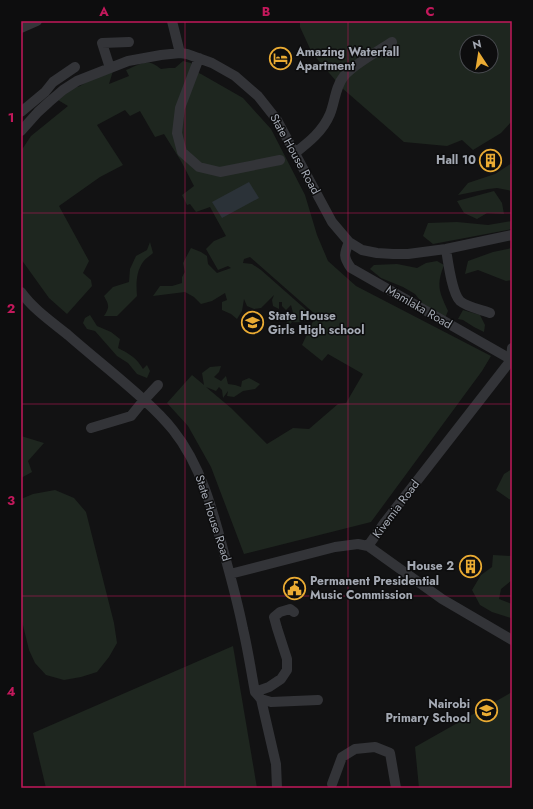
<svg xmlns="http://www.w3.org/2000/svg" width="533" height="809" font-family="Jost,sans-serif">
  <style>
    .green { fill: #1e261f; fill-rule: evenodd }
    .water { fill: #2b3238 }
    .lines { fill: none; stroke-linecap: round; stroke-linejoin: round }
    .minor { stroke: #333438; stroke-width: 10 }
    .grid { fill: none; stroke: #c2185b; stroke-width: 1; stroke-opacity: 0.55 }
    .labels { text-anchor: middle; stroke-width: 3; stroke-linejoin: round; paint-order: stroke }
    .poi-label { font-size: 12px; font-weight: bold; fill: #a4a9b3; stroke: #0d0d0e; text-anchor: start }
    .street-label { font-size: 12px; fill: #a4a9b3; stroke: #0d0d0e }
    .neatline { fill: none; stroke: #c2185b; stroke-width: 1.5 }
    .grid-label { font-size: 13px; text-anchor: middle; font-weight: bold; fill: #c2185b }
  </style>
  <rect width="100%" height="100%" fill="#121213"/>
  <!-- green -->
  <path class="green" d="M 300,21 L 512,21 L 512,121 L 501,133 L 473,150 L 462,140 L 447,146 L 404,142 L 342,88 L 312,53 L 300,27 ZM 467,42 L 491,42 L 491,66 L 467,66 Z
    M 183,61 L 191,63 L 194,71 L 201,74 L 243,98 L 271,129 L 305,195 L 317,235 L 328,261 L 356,286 L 491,356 L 482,371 L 371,522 L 244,554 L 211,467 L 188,426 L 167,403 L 192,375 L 204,385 L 202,373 L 210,367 L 221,366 L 219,372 L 214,377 L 221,381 L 226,376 L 228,384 L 235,385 L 241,387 L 242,381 L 249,378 L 260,384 L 255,389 L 243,391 L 234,397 L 227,396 L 228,391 L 223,398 L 222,390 L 219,387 L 216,391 L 206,387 L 231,408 L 267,444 L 293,428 L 309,429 L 338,404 L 346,403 L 363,374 L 328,354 L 322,361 L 302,345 L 316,315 L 250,257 L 244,259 L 243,263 L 252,264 L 261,270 L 312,315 C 307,321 300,323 292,322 L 281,334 L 286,323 L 293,313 L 291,305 L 286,310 L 282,306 L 282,302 L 279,302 L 279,309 L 273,306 L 272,300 L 274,295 L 261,308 L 254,309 L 247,306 L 244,299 L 242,311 L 237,319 L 231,314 L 222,310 L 222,302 L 227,300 L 225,293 L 212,301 L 201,304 L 194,297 L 185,292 L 153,296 L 160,286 L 172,286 L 182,283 L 182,277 L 185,272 L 183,263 L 191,248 L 201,252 L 207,256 L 208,264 L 217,273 L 231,268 L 228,266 L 218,270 L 206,249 L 214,241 L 226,236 L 210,207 L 196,212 L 190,204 L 187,205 L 182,195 L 194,186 L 181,161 L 164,134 L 155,137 L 140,111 L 130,116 L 125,110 L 97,125 L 123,165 L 100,177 L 59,206 L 89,261 L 83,273 L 91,280 L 92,286 L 67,314 L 49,298 L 21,259 L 21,151 L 31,136 L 68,106 L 58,100 L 70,89 L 80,86 L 91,79 L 113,71 L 109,84 L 129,76 L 126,70 C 141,64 147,57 161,69 L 169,68 L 175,68 Z
    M 512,163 L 512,191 L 497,188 L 488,189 L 458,195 L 468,183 L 495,174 Z
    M 494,191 L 502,203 L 504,214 L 487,213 L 477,219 L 464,213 L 457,201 Z
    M 512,221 L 512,229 L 433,244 L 423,236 L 428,223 L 457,222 L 488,225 Z
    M 150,242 L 153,253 C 150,256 146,258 143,262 C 136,272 136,284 137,296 L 117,316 L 104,316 C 110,307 109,305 104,296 L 113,287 L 129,282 L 130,269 L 136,256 L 147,250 Z
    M 512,248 L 512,280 L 506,281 L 478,270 L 465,274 L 468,261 L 493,252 Z
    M 437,261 L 444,265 C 436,285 439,292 448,311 L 445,318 L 427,309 L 415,294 L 403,287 L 381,278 L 370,269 L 374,265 L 397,264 L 417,268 L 426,263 Z
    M 463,310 L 480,315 L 485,325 L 484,332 L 474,327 L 463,320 L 458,319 Z
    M 90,315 L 97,326 L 111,332 L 120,339 L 118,348 C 128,353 137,358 143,369 L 147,365 L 150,371 L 147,378 L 137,374 L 128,363 L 117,356 L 95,331 L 87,329 L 83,323 L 85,318 Z
    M 21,436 L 44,443 L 28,461 L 32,472 L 21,478 Z
    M 512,469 L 512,501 L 496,490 L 504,474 Z
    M 55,490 L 74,498 L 86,512 L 114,623 L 117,643 L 109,657 L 97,672 L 81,677 L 64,680 L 46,675 L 35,663 L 29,650 L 21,617 L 21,499 L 33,494 Z
    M 493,555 L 512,556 L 512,580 L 501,589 L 499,599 L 512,604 L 512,618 L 511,618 L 492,612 L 480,605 L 472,590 L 481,575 L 492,567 Z
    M 233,646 L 257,788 L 46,788 L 33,733 Z
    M 512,692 L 512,788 L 419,788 L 415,747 Z"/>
  <!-- water -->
  <path class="water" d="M 249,182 L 259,198 L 222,218 L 212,202 Z"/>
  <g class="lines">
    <!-- minor -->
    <path class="minor" d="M 172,21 L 180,53
      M 21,28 L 37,21
      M 199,58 L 180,108 L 177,133 L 182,152 L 199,167 L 220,172 L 280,160
      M 110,68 L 102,43 L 129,42
      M 21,112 L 45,92 L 53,82 L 75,67
      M 21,131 L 38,112 L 49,102 L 63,90 L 77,81 L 128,61 L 161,55 L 180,53 L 187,54 L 212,63 L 235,76 L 258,96 L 277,120 L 332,222 L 349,242 L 362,250 L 377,253 L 393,254 L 408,254 L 446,249 L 512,235
      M 295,153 C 309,142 323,131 330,114 C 335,102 335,87 344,76 C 355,63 377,52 392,42
      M 349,242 C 344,254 343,257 351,268 L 512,360
      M 446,249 C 448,262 452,293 460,301 C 467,307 482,310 490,313
      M 21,292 C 33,309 52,322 68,335 C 93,357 119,377 144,400 C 154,409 165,420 173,430 C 201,465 213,511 224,553 C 231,578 238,604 243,629 C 248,650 251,671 255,692 L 261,699 L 276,764 L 277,788
      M 511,360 L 512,348
      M 91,428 L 131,416 L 144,400 L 158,385
      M 368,546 L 385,522 L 511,360
      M 230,574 L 335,547 L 358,544 L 368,546 L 442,599 L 512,640
      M 255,692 L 269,687 L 281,679 L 287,670 L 287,659 L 277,628 L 274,617 L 280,612 L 290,609 L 294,612
      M 261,699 L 271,702 L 318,700
      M 332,784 L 342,757 L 355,749 L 375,747 L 390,753 L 396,788"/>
  </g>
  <!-- grid -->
  <path class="grid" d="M 185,21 L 185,788M 348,21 L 348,788M 21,213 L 512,213M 21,404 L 512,404M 21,596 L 512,596"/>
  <!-- icons -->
  <defs>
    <symbol id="hotel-ring" viewBox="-11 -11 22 22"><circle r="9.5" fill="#0d0d0e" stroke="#eaab33" stroke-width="1.5"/><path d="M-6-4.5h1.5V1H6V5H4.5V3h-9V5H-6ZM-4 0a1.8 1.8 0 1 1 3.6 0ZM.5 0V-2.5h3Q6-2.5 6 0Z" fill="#eaab33"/></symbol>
    <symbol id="building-ring" viewBox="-11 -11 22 22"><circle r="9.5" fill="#0d0d0e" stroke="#eaab33" stroke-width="1.5"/><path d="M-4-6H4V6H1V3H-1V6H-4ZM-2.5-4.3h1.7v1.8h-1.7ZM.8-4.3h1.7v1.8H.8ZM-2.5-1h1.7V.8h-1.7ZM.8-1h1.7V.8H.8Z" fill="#eaab33"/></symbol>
    <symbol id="school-ring" viewBox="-11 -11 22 22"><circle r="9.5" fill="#0d0d0e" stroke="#eaab33" stroke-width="1.5"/><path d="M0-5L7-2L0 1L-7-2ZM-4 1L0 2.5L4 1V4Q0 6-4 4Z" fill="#eaab33"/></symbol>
    <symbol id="civic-ring" viewBox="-11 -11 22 22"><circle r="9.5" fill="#0d0d0e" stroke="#eaab33" stroke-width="1.5"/><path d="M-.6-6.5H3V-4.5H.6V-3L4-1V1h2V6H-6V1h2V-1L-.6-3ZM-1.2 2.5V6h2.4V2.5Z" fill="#eaab33"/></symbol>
  </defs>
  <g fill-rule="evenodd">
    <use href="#hotel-ring" x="268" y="46" width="25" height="25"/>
    <use href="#building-ring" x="478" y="148" width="25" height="25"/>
    <use href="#school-ring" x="240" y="310" width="25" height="25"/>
    <use href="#building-ring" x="458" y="554" width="25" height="25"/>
    <use href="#civic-ring" x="282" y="576" width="25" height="25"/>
    <use href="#school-ring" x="474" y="698" width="25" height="25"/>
  </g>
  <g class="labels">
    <!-- poi labels -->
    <g class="poi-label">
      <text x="296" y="56">Amazing Waterfall<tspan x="296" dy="14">Apartment</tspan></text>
      <text x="476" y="164" text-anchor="end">Hall 10</text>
      <text x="268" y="320">State House<tspan x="268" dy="14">Girls High school</tspan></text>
      <text x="454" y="570" text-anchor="end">House 2</text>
      <text x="310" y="585">Permanent Presidential<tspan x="310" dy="14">Music Commission</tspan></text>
      <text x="470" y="708" text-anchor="end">Nairobi<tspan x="470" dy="14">Primary School</tspan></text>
    </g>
    <!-- street labels -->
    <g class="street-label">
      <text transform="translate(295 154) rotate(61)" y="4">State House Road</text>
      <text transform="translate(419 307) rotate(30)" y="4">Mamlaka Road</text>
      <text transform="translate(396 509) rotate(-53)" y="4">Kivemia Road</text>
      <text transform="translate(213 518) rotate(72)" y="4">State House Road</text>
    </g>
  </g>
  <!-- border -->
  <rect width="533" height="809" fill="none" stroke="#0d0d0e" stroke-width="44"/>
  <!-- north arrow -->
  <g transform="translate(479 54) rotate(348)"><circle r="19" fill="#0d0d0e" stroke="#494b50"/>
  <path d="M0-3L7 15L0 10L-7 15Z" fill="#eaab33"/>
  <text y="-6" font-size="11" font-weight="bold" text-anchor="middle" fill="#a4a9b3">N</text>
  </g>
  <rect x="22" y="22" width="489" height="765" class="neatline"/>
  <g class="grid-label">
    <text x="104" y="16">A</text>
    <text x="266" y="16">B</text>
    <text x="430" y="16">C</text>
    <text x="11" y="122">1</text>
    <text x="11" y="313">2</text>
    <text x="11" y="505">3</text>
    <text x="11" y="696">4</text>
  </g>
</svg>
